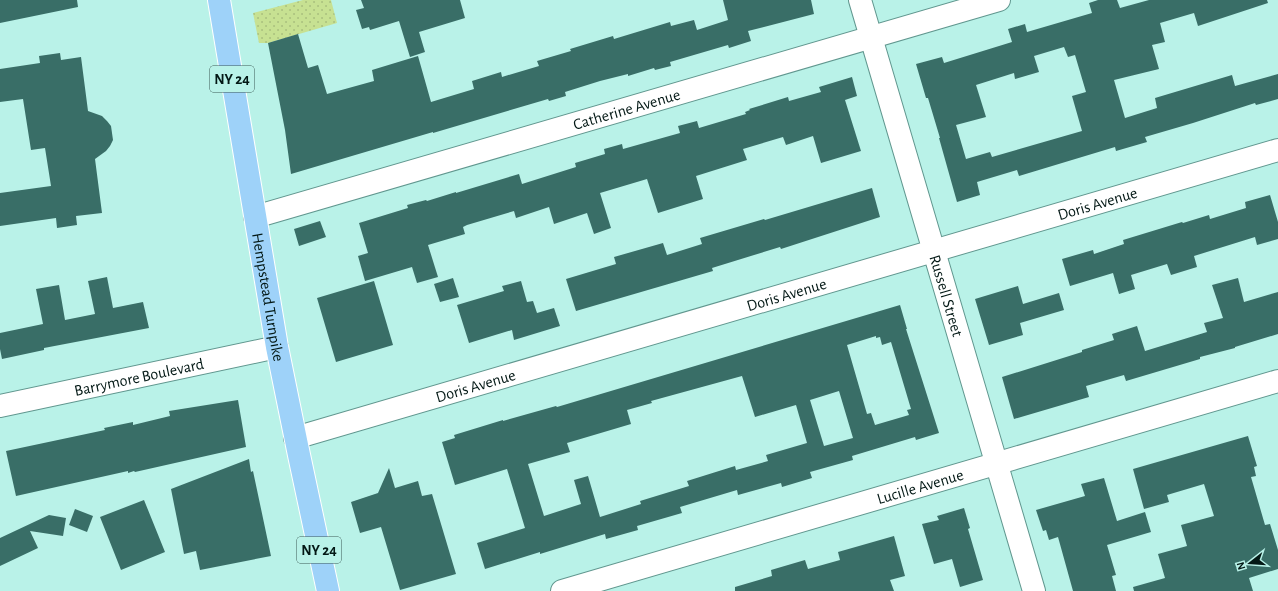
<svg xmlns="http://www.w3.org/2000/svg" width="1278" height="591" font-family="'Alegreya Sans',sans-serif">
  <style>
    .grass { fill: url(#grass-dots) }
    .building { fill: #396e67; fill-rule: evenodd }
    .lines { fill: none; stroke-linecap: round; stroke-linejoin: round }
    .minor-casing { stroke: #61978f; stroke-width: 24 }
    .major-casing { stroke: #fff; stroke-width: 24 }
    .minor { stroke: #fff; stroke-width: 22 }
    .major { stroke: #9ed2f9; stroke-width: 22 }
    .labels { text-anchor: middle; stroke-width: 4; stroke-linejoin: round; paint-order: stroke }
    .shield { fill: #b9f2e8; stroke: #3a5954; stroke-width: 1 }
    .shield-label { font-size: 15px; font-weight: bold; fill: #031815 }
    .street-label { font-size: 16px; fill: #031815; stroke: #b9f2e8 }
  </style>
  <defs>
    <pattern id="grass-dots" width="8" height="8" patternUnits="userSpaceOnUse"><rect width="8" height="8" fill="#c7e192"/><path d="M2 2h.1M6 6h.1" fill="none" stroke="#a9c07d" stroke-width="1.8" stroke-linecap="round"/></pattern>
  </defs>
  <rect width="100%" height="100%" fill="#b9f2e8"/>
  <!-- grass -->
  <path class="grass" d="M 303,0 L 331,0 L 337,23 L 268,43 L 259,43 L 253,13 Z"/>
  <!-- building -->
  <path class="building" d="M 0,0 L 77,0 L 78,7 L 0,23 Z
    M 361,0 L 460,0 L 465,18 L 419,32 L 425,52 L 410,57 L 399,21 L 370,30 L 369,27 L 362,29 L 356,10 L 364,8 Z
    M 723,0 L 811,0 L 814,14 L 748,31 L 751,41 L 729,48 L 728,45 L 670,62 L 671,66 L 655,70 L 654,68 L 628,76 L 628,74 L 600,81 L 565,92 L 566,96 L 549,101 L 548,99 L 433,133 L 433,132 L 291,174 L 285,130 L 268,43 L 298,34 L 308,68 L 318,65 L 327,94 L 374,81 L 372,70 L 418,56 L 431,102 L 474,89 L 472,81 L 501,72 L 502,77 L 539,66 L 537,61 L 571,51 L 570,49 L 613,36 L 614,39 L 670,22 L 671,26 L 694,20 L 697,30 L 728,20 Z
    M 1098,0 L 1117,0 L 1120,8 L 1149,0 L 1267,0 L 1268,3 L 1198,26 L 1194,13 L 1160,23 L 1165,42 L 1152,45 L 1159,69 L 1114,80 L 1125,118 L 1157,108 L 1155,98 L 1232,75 L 1235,86 L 1278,74 L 1278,99 L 1256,105 L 1255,103 L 1193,123 L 1145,137 L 1147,142 L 1116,151 L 1115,147 L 1019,176 L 1017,170 L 977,182 L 980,195 L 957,202 L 939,138 L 940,138 L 928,98 L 926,98 L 916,64 L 942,57 L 944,63 L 1012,42 L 1008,29 L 1025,24 L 1027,32 L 1092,13 L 1089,3 ZM 1064,47 L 1068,57 L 1075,55 L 1086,92 L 1072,96 L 1082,131 L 992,157 L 990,152 L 966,159 L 956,125 L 986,117 L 976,85 L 1014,73 L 1015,79 L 1039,72 L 1034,56 Z
    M 60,53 L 61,60 L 81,57 L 88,111 L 102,116 L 107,121 L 111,126 L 113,140 L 110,146 L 106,151 L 95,159 L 102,213 L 76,216 L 77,225 L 57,228 L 56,218 L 0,226 L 0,193 L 51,186 L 45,148 L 31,150 L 23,99 L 0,102 L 0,69 L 40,63 L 39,56 Z
    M 852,77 L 857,96 L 845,100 L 861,151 L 821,163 L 813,136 L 786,145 L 783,137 L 743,149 L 747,160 L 696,176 L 703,199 L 658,213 L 647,179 L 600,193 L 611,228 L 594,234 L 587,213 L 554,224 L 549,207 L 516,218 L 514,211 L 467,225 L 463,227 L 465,234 L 428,245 L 438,277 L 417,283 L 412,267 L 365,281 L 358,256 L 368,253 L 359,223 L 408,208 L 407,205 L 426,200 L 427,201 L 456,192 L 456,193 L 519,174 L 522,184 L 576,167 L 575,163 L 605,154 L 604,149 L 622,144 L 623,149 L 680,133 L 678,126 L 697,121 L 699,128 L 746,114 L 745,112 L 750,110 L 749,109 L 788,97 L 789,101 L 821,92 L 819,87 Z
    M 872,188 L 880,217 L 781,249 L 780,247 L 712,268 L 713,271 L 576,311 L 566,279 L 616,264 L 614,257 L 663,243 L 667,255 L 702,244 L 700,238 L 764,219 L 765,220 Z
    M 1270,195 L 1278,222 L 1278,239 L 1257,245 L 1255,237 L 1194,256 L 1197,267 L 1171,275 L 1167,264 L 1131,275 L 1135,289 L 1119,294 L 1113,273 L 1070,286 L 1062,259 L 1093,250 L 1094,254 L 1124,244 L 1123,240 L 1182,222 L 1183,223 L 1209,215 L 1210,219 L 1246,208 L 1245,202 Z
    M 320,221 L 326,237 L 299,246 L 294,229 Z
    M 107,277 L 113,308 L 143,302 L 149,328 L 44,348 L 44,350 L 2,359 L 0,349 L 0,333 L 43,324 L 36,289 L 59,285 L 65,320 L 95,314 L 88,281 Z
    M 453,278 L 459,297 L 440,302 L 434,284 Z
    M 1238,278 L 1244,302 L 1278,292 L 1278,334 L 1235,347 L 1235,348 L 1200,357 L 1200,359 L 1126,381 L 1124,375 L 1086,386 L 1089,397 L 1014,419 L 1002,377 L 1082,352 L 1082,350 L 1114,340 L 1112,334 L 1137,326 L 1145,351 L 1207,332 L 1204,323 L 1223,318 L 1212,285 Z
    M 374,281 L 393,345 L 336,362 L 317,298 Z
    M 521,281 L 527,302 L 533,301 L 537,313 L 554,308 L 560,326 L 514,340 L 512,330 L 469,343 L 457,305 L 504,291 L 502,286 Z
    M 1018,286 L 1023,304 L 1059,293 L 1064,310 L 1020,323 L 1023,335 L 989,345 L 975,299 Z
    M 900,305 L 907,329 L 906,329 L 939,433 L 916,440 L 915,437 L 852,456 L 853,460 L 810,472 L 812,478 L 782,487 L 781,483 L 738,495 L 737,490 L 680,507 L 682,513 L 637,526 L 638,530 L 606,539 L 605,534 L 540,554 L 540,552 L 485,569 L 477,543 L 525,528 L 507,469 L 455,485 L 442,442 L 455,438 L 454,435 L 503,420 L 503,421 L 556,406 L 557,407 ZM 876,336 L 876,338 L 880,337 L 882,345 L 891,342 L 911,409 L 907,410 L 909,415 L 875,425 L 871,413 L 867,414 L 847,345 ZM 742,376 L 755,417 L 796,405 L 807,443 L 766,455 L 768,461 L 736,470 L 735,466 L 687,481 L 689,486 L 640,501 L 641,504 L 600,517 L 588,476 L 574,480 L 581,504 L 544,516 L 528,464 L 570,452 L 567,443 L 631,424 L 627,410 L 652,403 L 651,401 ZM 839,391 L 853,438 L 824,446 L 810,400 Z
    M 238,400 L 246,447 L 135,472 L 134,471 L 128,473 L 128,471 L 16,496 L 6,451 L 105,430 L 104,428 L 133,422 L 133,425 L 170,416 L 169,411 Z
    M 1248,436 L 1257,466 L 1254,467 L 1256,476 L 1251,477 L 1265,525 L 1270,524 L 1278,550 L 1278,569 L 1249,578 L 1253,591 L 1134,591 L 1133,587 L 1165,578 L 1158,554 L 1187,546 L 1181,525 L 1214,516 L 1204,484 L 1167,495 L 1169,502 L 1144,509 L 1133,469 Z
    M 249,459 L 251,472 L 253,471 L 271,556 L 200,570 L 196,551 L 184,554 L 171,489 Z
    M 389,468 L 395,488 L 418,481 L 422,496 L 432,494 L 456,574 L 400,590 L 381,527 L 360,533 L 351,502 L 378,493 Z
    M 1104,478 L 1117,521 L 1145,512 L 1151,532 L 1107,545 L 1116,575 L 1112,576 L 1116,591 L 1073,591 L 1058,537 L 1049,540 L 1046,530 L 1043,531 L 1036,510 L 1085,496 L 1081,484 Z
    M 144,500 L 165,552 L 121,570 L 100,517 Z
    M 964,508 L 970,528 L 968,529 L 983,580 L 960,587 L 952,559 L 934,564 L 922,524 L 939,520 L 937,516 Z
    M 75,509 L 93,516 L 87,532 L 69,525 Z
    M 49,515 L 66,518 L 63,536 L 30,531 L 38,548 L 0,566 L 0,538 Z
    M 894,536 L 905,576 L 890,580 L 894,591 L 735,591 L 735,587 L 772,576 L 771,570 L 805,560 L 808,569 L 840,560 L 838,552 Z"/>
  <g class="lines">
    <defs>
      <g id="minor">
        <path id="s1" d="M 860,0 L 1034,591"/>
        <path id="s2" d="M 255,217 L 999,0"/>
        <path id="s3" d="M 0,406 L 277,347"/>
        <path id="s4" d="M 295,438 L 1278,150"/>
        <path id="s5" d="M 562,591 L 1278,381"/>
      </g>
      <g id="major">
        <path id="s6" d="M 219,0 L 277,347 L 299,455 L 328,591"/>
      </g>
    </defs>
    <!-- minor casing -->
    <use href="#minor" class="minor-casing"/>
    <!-- major casing -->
    <use href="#major" class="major-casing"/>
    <!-- minor -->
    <use href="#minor" class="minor"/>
    <!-- major -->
    <use href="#major" class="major"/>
  </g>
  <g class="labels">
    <!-- shield labels -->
    <g class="shield">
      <rect x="210" y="66" width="44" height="26" rx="3"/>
      <rect x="297" y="537" width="44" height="26" rx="3"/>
    </g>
    <g class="shield-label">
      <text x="232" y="84">NY 24</text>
      <text x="319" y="555">NY 24</text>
    </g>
    <!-- street labels -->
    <g class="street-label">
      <text dy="6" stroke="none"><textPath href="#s2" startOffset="387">Catherine Avenue</textPath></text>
      <text dy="6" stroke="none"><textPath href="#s4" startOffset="836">Doris Avenue</textPath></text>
      <text dy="6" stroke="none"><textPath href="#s4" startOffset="512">Doris Avenue</textPath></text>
      <text dy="6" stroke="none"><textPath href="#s1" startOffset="308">Russell Street</textPath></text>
      <text dy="6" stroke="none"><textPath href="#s6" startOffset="301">Hempstead Turnpike</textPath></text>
      <text dy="6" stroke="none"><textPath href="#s3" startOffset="142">Barrymore Boulevard</textPath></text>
      <text dy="6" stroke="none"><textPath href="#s4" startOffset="188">Doris Avenue</textPath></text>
      <text dy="6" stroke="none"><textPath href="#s5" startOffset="373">Lucille Avenue</textPath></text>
    </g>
  </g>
  <!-- north arrow -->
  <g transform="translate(1250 563) rotate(253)" stroke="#b9f2e8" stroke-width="3" paint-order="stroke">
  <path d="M0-3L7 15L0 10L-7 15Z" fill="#031815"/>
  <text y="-6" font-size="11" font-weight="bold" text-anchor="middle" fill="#031815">N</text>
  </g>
</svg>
